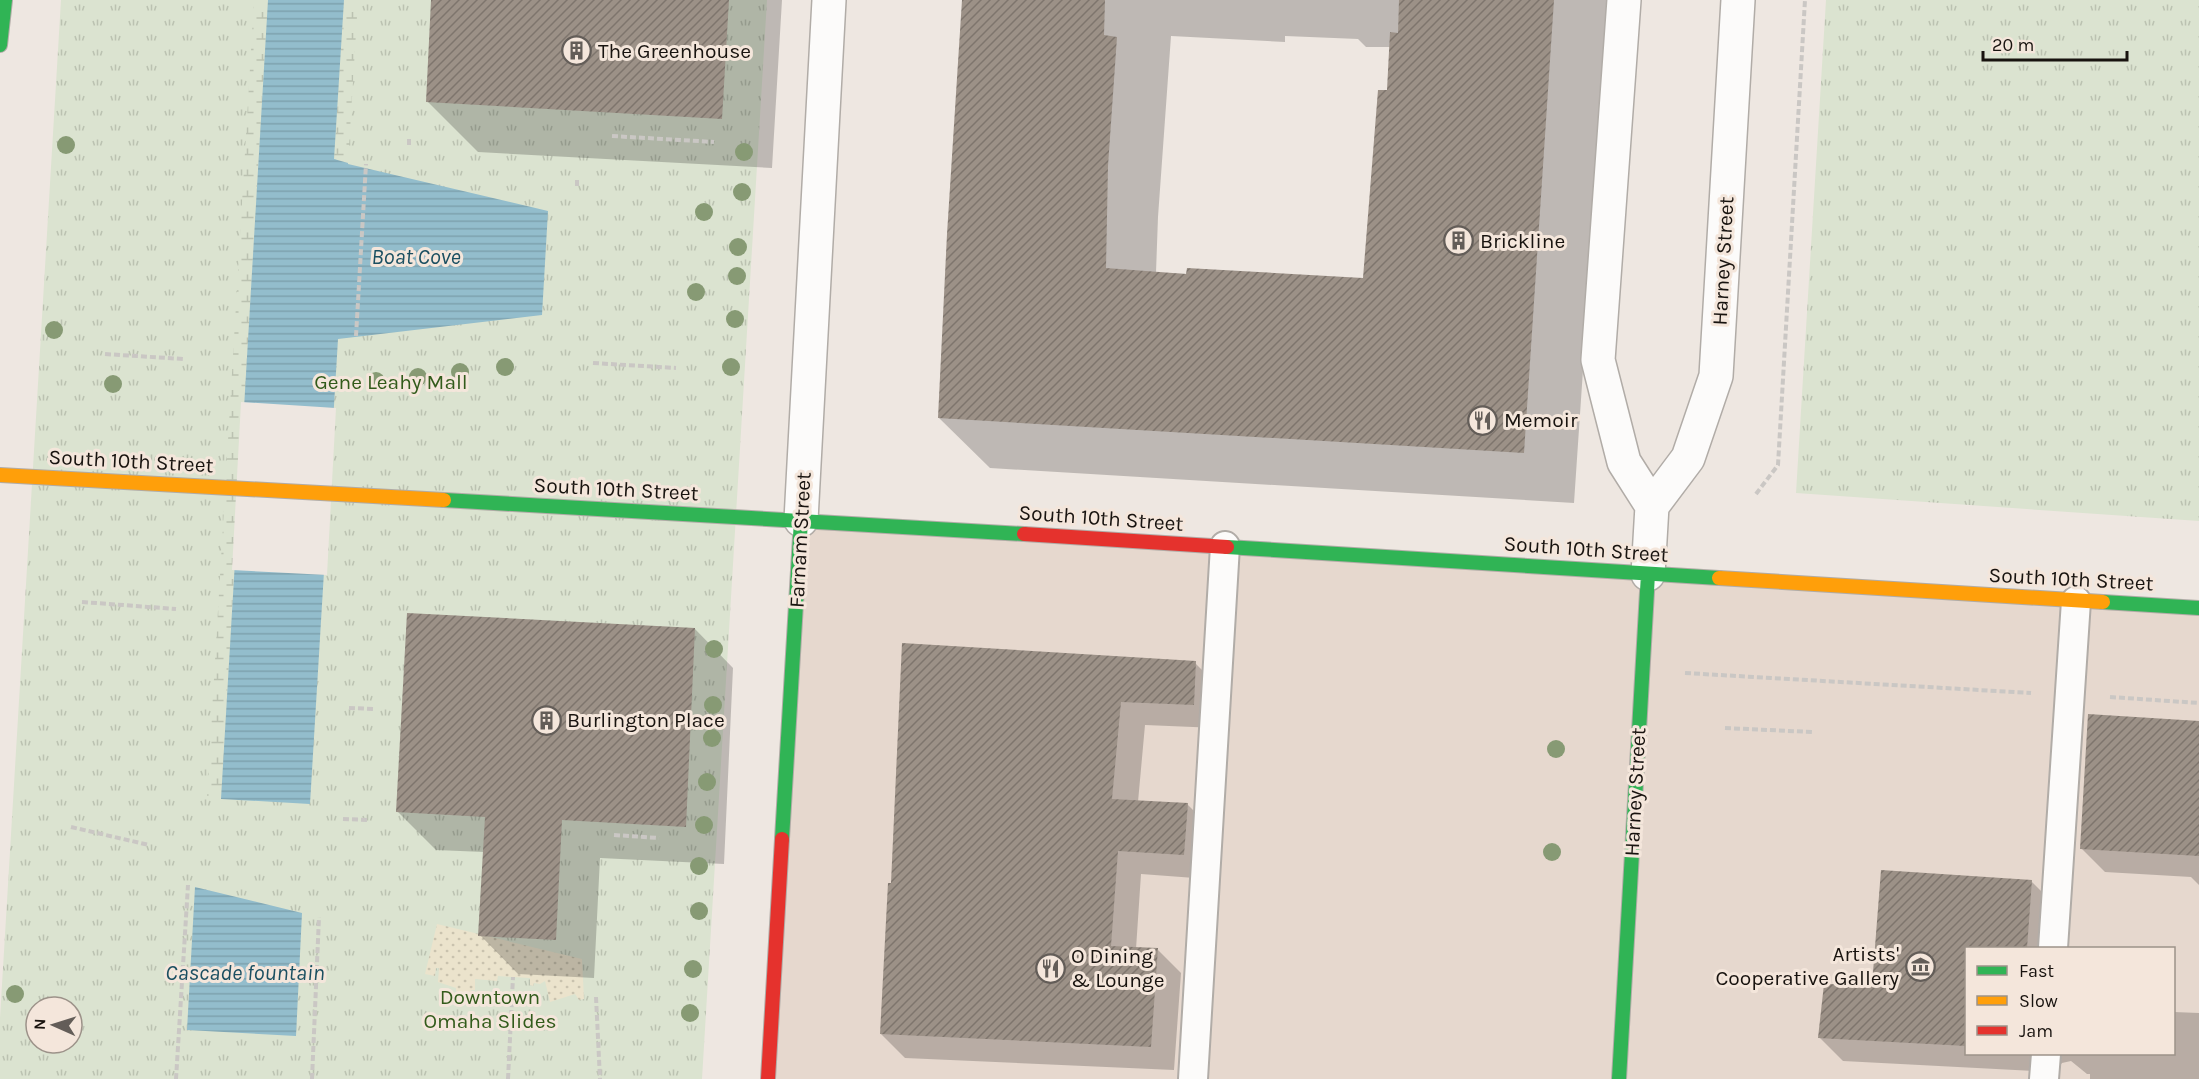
<svg xmlns="http://www.w3.org/2000/svg" width="2199" height="1079" font-family="Karla,sans-serif">
  <style>
    .commercial { fill: #e6d8ce; fill-rule: evenodd }
    .grass { fill: url(#grass-tufts); fill-rule: evenodd }
    .wetland { fill: url(#wetland-marsh) }
    .sand { fill: url(#sand-dots) }
    .water { fill: url(#water-rules) }
    .pier { fill: #eee7e1 }
    .shadow { fill: #0003; fill-rule: evenodd }
    .building { fill: url(#building-hatch) }
    .lines { fill: none; stroke-linecap: round; stroke-linejoin: round }
    .lane-casing { stroke: #b1aca7; stroke-width: 32 }
    .street-casing { stroke: #b1aca7; stroke-width: 36 }
    .fast-casing { stroke: #b1aca7; stroke-width: 16 }
    .slow-casing { stroke: #b1aca7; stroke-width: 16 }
    .jam-casing { stroke: #b1aca7; stroke-width: 16 }
    .path { stroke: #cac7c4; stroke-width: 4; stroke-dasharray: 6 3; stroke-linecap: butt }
    .lane { stroke: #fcfbfa; stroke-width: 28 }
    .street { stroke: #fcfbfa; stroke-width: 33 }
    .fast { stroke: #30b455; stroke-width: 14 }
    .slow { stroke: #ff9f0a; stroke-width: 14 }
    .jam { stroke: #e5322d; stroke-width: 14 }
    .tree { fill: #879a74 }
    .labels { text-anchor: middle; stroke-width: 6; stroke-linejoin: round; paint-order: stroke }
    .poi-label { font-size: 21px; fill: #18130f; stroke: #f4e6db; text-anchor: start }
    .street-label { font-size: 21px; fill: #18130f; stroke: #f4e6db }
    .park-label { font-size: 21px; fill: #325b1b; stroke: #f4e6db }
    .water-label { font-size: 22px; font-style: italic; fill: #1b4f61; stroke: #f4e6db }
  </style>
  <defs>
    <pattern id="grass-tufts" width="24" height="20" patternUnits="userSpaceOnUse" patternTransform="scale(1.5)"><rect width="24" height="20" fill="#dbe3d0"/><path d="M3 7l-1-3M5 7V3M7 7l1-3M15 17l-1-3M17 17v-4M19 17l1-3" fill="none" stroke="#bbc2b1"/></pattern>
    <pattern id="wetland-marsh" width="20" height="14" patternUnits="userSpaceOnUse" patternTransform="scale(1.5)"><rect width="20" height="14" fill="#dbe3d0"/><path d="M1 5h8M5 5V1M11 12h8M15 12V8" fill="none" stroke="#bbc2b1"/></pattern>
    <pattern id="sand-dots" width="8" height="8" patternUnits="userSpaceOnUse" patternTransform="scale(1.5)"><rect width="8" height="8" fill="#ebe3cc"/><path d="M2 2h.1M6 6h.1" fill="none" stroke="#c9c2ae" stroke-width="1.8" stroke-linecap="round"/></pattern>
    <pattern id="water-rules" width="6" height="5" patternUnits="userSpaceOnUse" patternTransform="scale(1.5)"><rect width="6" height="5" fill="#93bdcc"/><path d="M0 2.5h6" fill="none" stroke="#7ea2ae"/></pattern>
    <pattern id="building-hatch" width="6" height="6" patternUnits="userSpaceOnUse" patternTransform="scale(1.5)"><rect width="6" height="6" fill="#9c9187"/><path d="M-1 1l2-2M0 6l6-6M5 7l2-2" fill="none" stroke="#7e756d"/></pattern>
  </defs>
  <rect width="100%" height="100%" fill="#eee7e1"/>
  <!-- commercial -->
  <path class="commercial" d="M 801,520 L 2199,608 L 2199,1079 L 768,1079 ZM 1966,948 L 2174,948 L 2174,1054 L 1966,1054 Z"/>
  <!-- grass -->
  <path class="grass" d="M 61,0 L 767,0 L 702,1079 L 0,1079 L 0,1018 ZM 36,1007 L 72,1007 L 72,1043 L 36,1043 Z
    M 1826,0 L 2199,0 L 2199,521 L 1796,493 Z"/>
  <!-- wetland -->
  <path class="wetland" d="M 254,0 L 268,0 L 221,799 L 207,797 Z
    M 344,0 L 358,0 L 348,163 L 334,159 Z"/>
  <!-- sand -->
  <path class="sand" d="M 437,924 L 582,959 L 584,999 L 579,1000 L 575,994 L 550,1002 L 545,981 L 540,984 L 534,983 L 533,986 L 530,985 L 530,978 L 498,976 L 497,981 L 475,979 L 475,990 L 471,990 L 470,993 L 456,991 L 456,988 L 438,982 L 439,968 L 436,968 L 435,976 L 425,974 Z"/>
  <!-- water -->
  <path class="water" d="M 268,0 L 344,0 L 334,159 L 348,163 L 348,164 L 548,211 L 542,315 L 338,339 L 310,804 L 221,799 Z
    M 195,887 L 302,913 L 296,1036 L 187,1030 Z"/>
  <!-- pier -->
  <path class="pier" d="M 241,402 L 336,408 L 327,575 L 232,570 Z"/>
  <!-- shadow -->
  <path class="shadow" d="M 433,0 L 782,0 L 772,168 L 478,152 L 427,101 Z
    M 963,0 L 1610,0 L 1606,30 L 1574,503 L 990,468 L 939,418 ZM 1171,36 L 1285,42 L 1285,36 L 1358,39 L 1366,47 L 1391,47 L 1389,92 L 1364,279 L 1156,273 L 1158,217 Z
    M 695,629 L 733,668 L 724,864 L 600,858 L 594,978 L 518,974 L 480,935 L 484,852 L 436,850 L 398,812 Z
    M 903,645 L 1195,663 L 1219,687 L 1217,728 L 1145,725 L 1138,802 L 1187,804 L 1211,828 L 1208,879 L 1141,874 L 1136,949 L 1157,949 L 1181,973 L 1174,1070 L 905,1058 L 881,1034 L 892,885 Z
    M 2199,722 L 2199,885 L 2191,877 L 2105,872 L 2081,848 Z
    M 2031,881 L 2055,905 L 2052,948 L 1966,948 L 1966,1054 L 2174,1054 L 2174,1012 L 2199,1013 L 2199,1079 L 2090,1079 L 2090,1074 L 2087,1074 L 2071,1061 L 2062,1063 L 2055,1072 L 1843,1061 L 1819,1037 L 1873,987 Z"/>
  <!-- building -->
  <path class="building" d="M 431,0 L 729,0 L 722,119 L 426,102 Z
    M 962,0 L 1105,0 L 1104,35 L 1117,37 L 1108,166 L 1106,268 L 1186,274 L 1187,268 L 1363,278 L 1378,90 L 1387,90 L 1390,32 L 1398,33 L 1399,0 L 1554,0 L 1524,453 L 938,418 L 947,234 Z
    M 407,613 L 695,628 L 686,827 L 562,820 L 556,940 L 478,936 L 485,817 L 396,812 Z
    M 902,643 L 1196,661 L 1194,705 L 1121,702 L 1112,799 L 1188,803 L 1184,855 L 1118,851 L 1111,946 L 1158,948 L 1151,1047 L 880,1034 L 888,883 L 891,883 Z
    M 2088,714 L 2199,721 L 2199,856 L 2080,849 Z
    M 1881,870 L 2032,880 L 2027,948 L 1966,948 L 1966,1046 L 1818,1038 L 1824,984 L 1872,985 Z"/>
  <g class="lines">
    <defs>
      <path id="lane" d="M 2053,948 L 2076,601
        M 1193,1079 L 1225,546
        M 2044,1079 L 2046,1054"/>
      <path id="street" d="M 1624,0 L 1598,360 L 1624,462 L 1652,506
        M 801,520 L 829,0
        M 1648,574 L 1652,506 L 1688,458 L 1716,376 L 1738,0"/>
      <path id="fast" d="M 0,45 L 5,0
        M 444,500 L 1024,534
        M 1227,547 L 1719,578
        M 2103,602 L 2199,608
        M 782,839 L 801,520
        M 1619,1079 L 1648,574"/>
      <path id="slow" d="M 0,475 L 444,500
        M 1719,578 L 2103,602"/>
      <path id="jam" d="M 1024,534 L 1227,547
        M 768,1079 L 782,839"/>
    </defs>
    <!-- lane casing -->
    <use href="#lane" class="lane-casing"/>
    <!-- street casing -->
    <use href="#street" class="street-casing"/>
    <!-- fast casing -->
    <use href="#fast" class="fast-casing"/>
    <!-- slow casing -->
    <use href="#slow" class="slow-casing"/>
    <!-- jam casing -->
    <use href="#jam" class="jam-casing"/>
    <!-- path -->
    <path class="path" d="M 612,136 L 714,142
      M 409,145 L 409,138
      M 577,186 L 577,179
      M 356,336 L 366,164
      M 105,354 L 183,359
      M 593,363 L 676,368
      M 1756,494 L 1778,465 L 1805,0
      M 82,602 L 176,609
      M 1685,673 L 2031,693
      M 2110,697 L 2199,703
      M 349,708 L 374,709
      M 1725,728 L 1812,732
      M 343,819 L 368,820
      M 71,827 L 149,845
      M 614,835 L 659,838
      M 596,997 L 600,1079
      M 176,1079 L 188,885
      M 312,1079 L 319,917
      M 508,1079 L 513,977"/>
    <!-- lane -->
    <use href="#lane" class="lane"/>
    <!-- street -->
    <use href="#street" class="street"/>
    <!-- fast -->
    <use href="#fast" class="fast"/>
    <!-- slow -->
    <use href="#slow" class="slow"/>
    <!-- jam -->
    <use href="#jam" class="jam"/>
  </g>
  <!-- trees -->
  <g class="tree">
    <circle cx="66" cy="145" r="9"/>
    <circle cx="744" cy="152" r="9"/>
    <circle cx="742" cy="192" r="9"/>
    <circle cx="704" cy="212" r="9"/>
    <circle cx="738" cy="247" r="9"/>
    <circle cx="737" cy="276" r="9"/>
    <circle cx="696" cy="292" r="9"/>
    <circle cx="735" cy="319" r="9"/>
    <circle cx="54" cy="330" r="9"/>
    <circle cx="505" cy="367" r="9"/>
    <circle cx="731" cy="367" r="9"/>
    <circle cx="460" cy="372" r="9"/>
    <circle cx="418" cy="377" r="9"/>
    <circle cx="376" cy="381" r="9"/>
    <circle cx="113" cy="384" r="9"/>
    <circle cx="714" cy="649" r="9"/>
    <circle cx="713" cy="705" r="9"/>
    <circle cx="712" cy="738" r="9"/>
    <circle cx="1556" cy="749" r="9"/>
    <circle cx="707" cy="782" r="9"/>
    <circle cx="704" cy="825" r="9"/>
    <circle cx="1552" cy="852" r="9"/>
    <circle cx="699" cy="866" r="9"/>
    <circle cx="699" cy="911" r="9"/>
    <circle cx="693" cy="969" r="9"/>
    <circle cx="15" cy="994" r="9"/>
    <circle cx="690" cy="1013" r="9"/>
  </g>
  <!-- icons -->
  <defs>
    <symbol id="building-ring" viewBox="-11 -11 22 22"><circle r="9.5" fill="#f4e6db" stroke="#635d58" stroke-width="1.5"/><path d="M-4-6H4V6H1V3H-1V6H-4ZM-2.5-4.3h1.7v1.8h-1.7ZM.8-4.3h1.7v1.8H.8ZM-2.5-1h1.7V.8h-1.7ZM.8-1h1.7V.8H.8Z" fill="#635d58"/></symbol>
    <symbol id="restaurant-ring" viewBox="-11 -11 22 22"><circle r="9.5" fill="#f4e6db" stroke="#635d58" stroke-width="1.5"/><path d="M-5-6h1v4h1v-4h1v4h1v-4h1v5L-1.5 .5V6h-2V.5L-5-1ZM5-6V6H3V1.5H1.5Q1.5-4 5-6Z" fill="#635d58"/></symbol>
    <symbol id="museum-ring" viewBox="-11 -11 22 22"><circle r="9.5" fill="#f4e6db" stroke="#635d58" stroke-width="1.5"/><path d="M0-6L6-3V-2H-6V-3ZM-5-1h2V3h-2ZM-1-1h2V3h-2ZM3-1h2V3H3ZM-6 4H6V6H-6Z" fill="#635d58"/></symbol>
  </defs>
  <g fill-rule="evenodd">
    <use href="#building-ring" x="560" y="34" width="33" height="33"/>
    <use href="#building-ring" x="1442" y="224" width="33" height="33"/>
    <use href="#restaurant-ring" x="1466" y="404" width="33" height="33"/>
    <use href="#building-ring" x="530" y="704" width="33" height="33"/>
    <use href="#museum-ring" x="1904" y="950" width="33" height="33"/>
    <use href="#restaurant-ring" x="1034" y="952" width="33" height="33"/>
  </g>
  <g class="labels">
    <!-- poi labels -->
    <g class="poi-label">
      <text x="598" y="58">The Greenhouse</text>
      <text x="1480" y="248">Brickline</text>
      <text x="1504" y="427">Memoir</text>
      <text x="567" y="727">Burlington Place</text>
      <text x="1899" y="961" text-anchor="end">Artists'<tspan x="1899" dy="24">Cooperative Gallery</tspan></text>
      <text x="1071" y="963">O Dining<tspan x="1071" dy="24">&amp; Lounge</tspan></text>
    </g>
    <!-- street labels -->
    <g class="street-label">
      <text transform="translate(1723 261) rotate(-87)" y="7">Harney Street</text>
      <text transform="translate(131 461) rotate(3)" y="7">South 10th Street</text>
      <text transform="translate(616 489) rotate(3)" y="7">South 10th Street</text>
      <text transform="translate(1101 518) rotate(4)" y="7">South 10th Street</text>
      <text transform="translate(800 540) rotate(-87)" y="7">Farnam Street</text>
      <text transform="translate(1586 549) rotate(4)" y="7">South 10th Street</text>
      <text transform="translate(2071 579) rotate(3)" y="7">South 10th Street</text>
      <text transform="translate(1635 792) rotate(-87)" y="7">Harney Street</text>
    </g>
    <!-- park labels -->
    <g class="park-label">
      <text x="391" y="389">Gene Leahy Mall</text>
      <text x="490" y="1004">Downtown<tspan x="490" dy="24">Omaha Slides</tspan></text>
    </g>
    <!-- water labels -->
    <g class="water-label">
      <text x="416" y="264">Boat Cove</text>
      <text x="245" y="980">Cascade fountain</text>
    </g>
  </g>
  <!-- legend -->
  <rect x="1965" y="947" width="210" height="108" fill="#f4e6db" stroke="#9c9289" stroke-width="1.5"/>
  <rect x="1977" y="966" width="30" height="9" fill="#30b455" stroke="#9c9289" stroke-width="1.5"/>
  <text x="2019" y="977" font-size="18" fill="#18130f">Fast</text>
  <rect x="1977" y="996" width="30" height="9" fill="#ff9f0a" stroke="#9c9289" stroke-width="1.5"/>
  <text x="2019" y="1007" font-size="18" fill="#18130f">Slow</text>
  <rect x="1977" y="1026" width="30" height="9" fill="#e5322d" stroke="#9c9289" stroke-width="1.5"/>
  <text x="2019" y="1037" font-size="18" fill="#18130f">Jam</text>
  <!-- north arrow -->
  <g transform="translate(54 1025) rotate(273)"><circle r="28" fill="#f4e6db" stroke="#9c9289" stroke-width="1.5"/>
  <path d="M0-4.5L10 22L0 15L-10 22Z" fill="#635d58"/>
  <text y="-9" font-size="16" font-weight="bold" text-anchor="middle" fill="#18130f">N</text>
  </g>
  <!-- scale -->
  <path d="M1983 51v9h144v-9" fill="none" stroke="#18130f" stroke-width="3"/>
  <text x="1992" y="51" font-size="18" fill="#18130f" stroke="#f4e6db" stroke-width="4.5" paint-order="stroke">20 m</text>
</svg>
